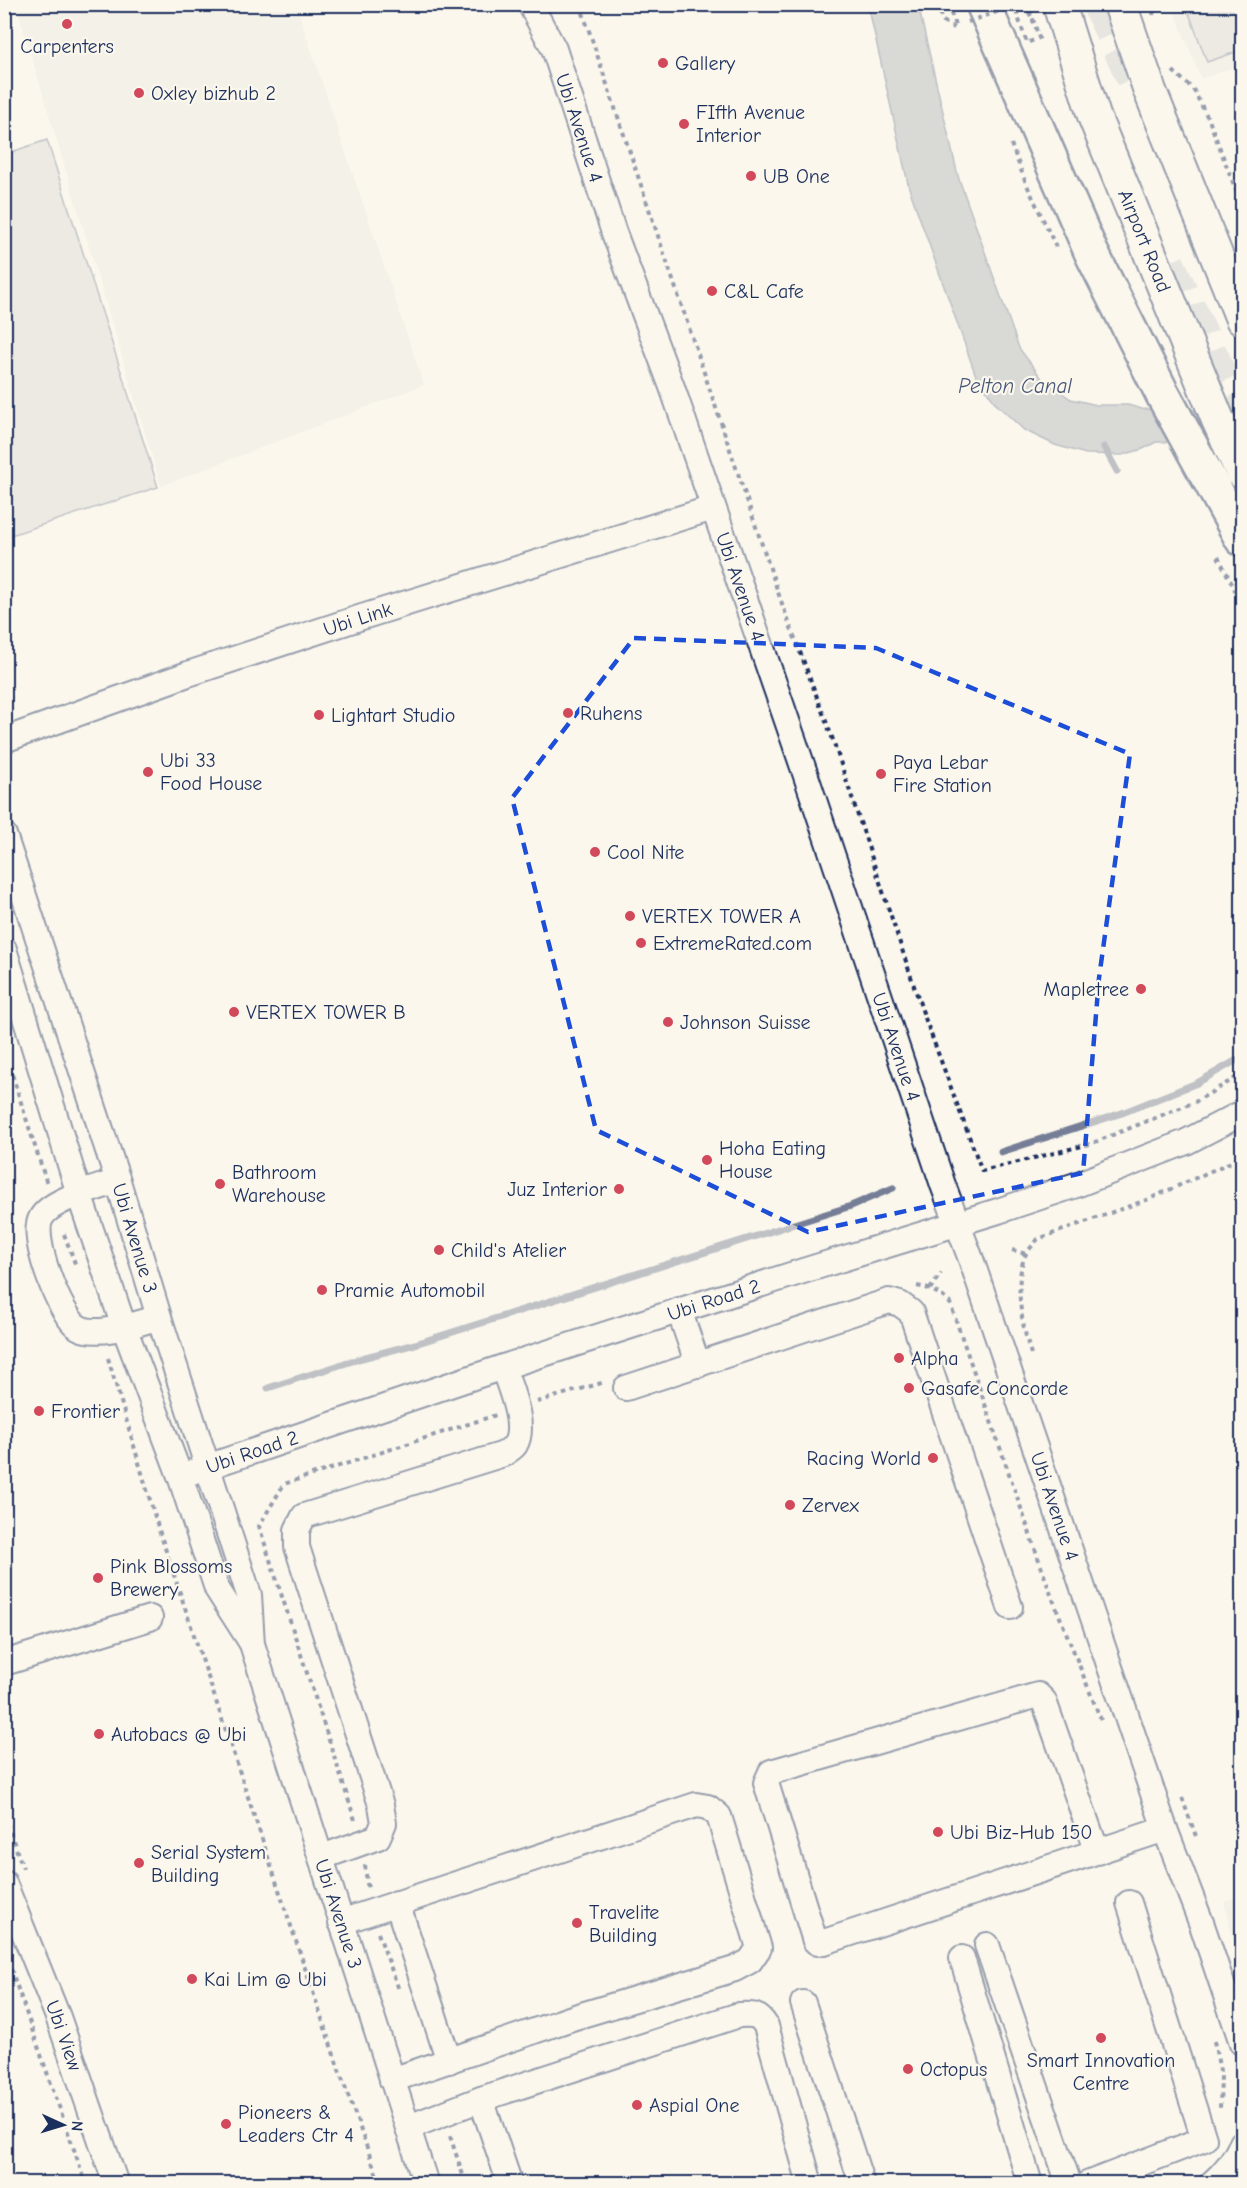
<svg xmlns="http://www.w3.org/2000/svg" width="1247" height="2188" font-family="'Comic Neue',sans-serif">
  <style>
    .built { fill: #eae8e2 }
    .green { fill: #dadad7; stroke: #7a849a; stroke-width: 1.5 }
    .water { fill: #afb3bb; stroke: #747e96; stroke-width: 1.5 }
    .lines { fill: none; stroke-linecap: round; stroke-linejoin: round }
    .stream { stroke: #747e96; stroke-width: 7 }
    .highway-tunnel { stroke: #cecfd0; stroke-width: 33; stroke-dasharray: 33 16; stroke-linecap: butt }
    .minor-casing { stroke: #1b2f5e; stroke-width: 28 }
    .major-casing { stroke: #1b2f5e; stroke-width: 36 }
    .highway-casing { stroke: #1b2f5e; stroke-width: 38 }
    .path { stroke: #1b2f5e; stroke-width: 4; stroke-dasharray: 4.5 4.5; stroke-linecap: butt }
    .minor { stroke: #fbf7ec; stroke-width: 24 }
    .major { stroke: #fbf7ec; stroke-width: 32 }
    .highway { stroke: #fbf7ec; stroke-width: 33 }
    .path-bridge { stroke: #1b2f5e; stroke-width: 4; stroke-dasharray: 4.5 4.5; stroke-linecap: butt }
    .marked { fill: none; stroke: #1d4ed8; stroke-width: 4.5; stroke-dasharray: 12 8; stroke-linejoin: round }
    .poi-dot { fill: #d1495b; stroke: #fbf7ec; stroke-width: 2 }
    .labels { text-anchor: middle; stroke-width: 4.5; stroke-linejoin: round; paint-order: stroke }
    .poi-label { font-size: 20px; fill: #1b2f5e; stroke: #fbf7ec; text-anchor: start }
    .street-label { font-size: 20px; fill: #1b2f5e; stroke: #fbf7ec }
    .water-label { font-size: 21px; font-style: italic; fill: #47577a; stroke: #fbf7ec }
  </style>
  <rect width="100%" height="100%" fill="#fbf7ec"/>
  <filter id="ink" filterUnits="userSpaceOnUse"><feTurbulence type="fractalNoise" baseFrequency=".0167" numOctaves="2"/><feDisplacementMap in="SourceGraphic" scale="12" xChannelSelector="R" yChannelSelector="G"/><feConvolveMatrix kernelMatrix="1 2 1 2 8 2 1 2 1" color-interpolation-filters="sRGB"/></filter>
  <g filter="url(#ink)">
    <!-- built -->
    <path class="built" d="M 16,5 L 296,5 L 424,385 L 161,486 Z
      M 1172,5 L 1242,5 L 1242,64 L 1201,79 Z
      M 1242,1894 L 1242,1977 L 1224,1902 Z"/>
    <!-- green -->
    <path class="green" d="M 1186,5 L 1242,5 L 1242,50 L 1207,62 Z
      M 47,140 L 158,487 L 5,537 L 5,154 Z"/>
    <!-- water -->
    <path class="water" d="M 868,5 L 918,5 L 958,176 L 1019,348 L 1043,380 L 1071,399 L 1097,405 L 1128,405 L 1142,409 L 1242,411 L 1242,441 L 1156,442 L 1143,449 L 1122,455 L 1086,454 L 1055,445 L 1024,430 L 996,404 L 976,376 L 909,188 Z"/>
    <g class="lines">
      <!-- stream -->
      <path class="stream" d="M 1104,447 L 1117,471
        M 1001,1152 L 1122,1113 L 1197,1083 L 1242,1057
        M 268,1388 L 362,1358 L 415,1344 L 851,1206 L 893,1188"/>
      <!-- highway-tunnel -->
      <path class="highway-tunnel" d="M 1098,4 L 1137,87
        M 1168,263 L 1242,419"/>
      <defs>
        <g id="minor">
          <path id="s1" d="M 530,4 L 554,49 L 614,233 L 672,387 L 805,773 L 943,1185 L 972,1262 L 1165,1829 L 1202,1925 L 1242,2043"/>
          <path id="s2" d="M 4,740 L 188,674 L 362,617 L 713,508"/>
          <path id="s3" d="M 4,835 L 118,1181 L 159,1317 L 249,1595 L 252,1644 L 426,2184"/>
          <path d="M 4,949 L 79,1194 L 124,1327 L 180,1476 L 217,1589 L 251,1642"/>
          <path d="M 118,1181 C 99,1188 51,1199 41,1218 C 30,1238 60,1316 78,1327 C 96,1338 140,1323 159,1317"/>
          <path d="M 679,1310 L 698,1365"/>
          <path d="M 626,1388 L 889,1301 L 900,1304 L 911,1312 L 1010,1607"/>
          <path id="s4" d="M 180,1476 L 503,1367 L 803,1271 L 998,1211 L 1076,1185 L 1186,1142 L 1242,1113"/>
          <path d="M 4,1663 L 150,1618"/>
          <path d="M 1097,1852 L 1044,1701 L 1038,1695 L 771,1772 L 766,1783 L 815,1941 L 818,1943 L 824,1942 L 1165,1829"/>
          <path d="M 322,1857 L 378,1837 L 384,1823 L 381,1805 L 297,1547 L 297,1530 L 304,1516 L 504,1454 C 507,1451 513,1448 515,1445 C 527,1426 509,1386 503,1367"/>
          <path id="s5" d="M 4,1883 L 58,2017 L 116,2184"/>
          <path d="M 397,1903 L 449,2061"/>
          <path d="M 341,1922 L 696,1805 L 708,1807 L 719,1816 L 759,1948 L 750,1961 L 735,1969 L 575,2017 L 392,2080"/>
          <path d="M 987,1945 L 1069,2184"/>
          <path d="M 962,1958 L 1030,2184"/>
          <path d="M 803,2003 L 862,2184"/>
          <path d="M 481,2099 L 510,2184"/>
          <path d="M 409,2127 L 481,2099 L 739,2015 C 752,2014 759,2014 766,2026 L 810,2184"/>
          <path d="M 1087,2184 L 1204,2139 L 1129,1903"/>
          <path d="M 1211,2184 C 1225,2172 1235,2159 1242,2143"/>
        </g>
        <g id="major">
          <path id="s6" d="M 1059,4 L 1094,116 L 1218,420 L 1242,472"/>
          <path d="M 1120,4 L 1150,91 L 1242,319"/>
        </g>
        <path id="highway" d="M 983,4 L 1092,254 L 1162,393 L 1242,539"/>
      </defs>
      <!-- minor casing -->
      <use href="#minor" class="minor-casing"/>
      <!-- major casing -->
      <use href="#major" class="major-casing"/>
      <!-- highway casing -->
      <use href="#highway" class="highway-casing"/>
      <!-- path -->
      <path class="path" d="M 580,4 L 781,601 L 833,740 L 922,1010 L 982,1171 L 1090,1144 L 1195,1102 L 1242,1074
        M 937,4 L 943,21 L 956,29
        M 948,4 L 956,28
        M 1025,4 L 1034,23
        M 1153,15 L 1155,4
        M 1173,71 L 1193,89 L 1209,120 L 1242,206
        M 1011,144 L 1026,183 L 1056,247
        M 1218,556 L 1242,604
        M 4,1049 L 47,1184
        M 64,1234 L 76,1266
        M 1012,1250 L 1026,1254
        M 917,1286 C 931,1289 940,1293 950,1303 L 1050,1592 L 1101,1720
        M 930,1289 L 941,1273
        M 1031,1354 C 1022,1326 1013,1281 1026,1254 C 1029,1249 1034,1244 1038,1239 L 1149,1199 L 1242,1157
        M 108,1358 L 158,1527 L 337,2064 L 380,2184
        M 537,1402 L 605,1382
        M 1182,1798 L 1197,1839
        M 4,1815 L 23,1868
        M 355,1820 L 259,1526 L 284,1484 L 496,1415
        M 365,1865 L 368,1891
        M 378,1933 L 399,1990
        M 11,1969 L 86,2184
        M 1214,2041 L 1221,2076 L 1220,2108
        M 450,2136 L 466,2184"/>
      <!-- minor -->
      <use href="#minor" class="minor"/>
      <!-- major -->
      <use href="#major" class="major"/>
      <!-- highway -->
      <use href="#highway" class="highway"/>
      <!-- path-bridge -->
      <path class="path-bridge" d="M 1016,11 L 1027,43 L 1039,38 L 1028,4
        M 968,22 L 1019,4"/>
    </g>
  </g>
  <!-- marked area -->
  <path d="M0 0H1247V2188H0ZM 634,638 L 876,648 L 1130,754 L 1099,978 L 1083,1173 L 808,1232 L 596,1130 L 512,798 Z" fill="#fbf7ec" fill-opacity=".55" fill-rule="evenodd"/>
  <path class="marked" d="M 634,638 L 876,648 L 1130,754 L 1099,978 L 1083,1173 L 808,1232 L 596,1130 L 512,798 Z"/>
  <!-- markers -->
  <g class="poi-dot">
    <circle cx="67" cy="24" r="6"/>
    <circle cx="663" cy="63" r="6"/>
    <circle cx="139" cy="93" r="6"/>
    <circle cx="684" cy="124" r="6"/>
    <circle cx="751" cy="176" r="6"/>
    <circle cx="712" cy="291" r="6"/>
    <circle cx="568" cy="713" r="6"/>
    <circle cx="319" cy="715" r="6"/>
    <circle cx="148" cy="772" r="6"/>
    <circle cx="881" cy="774" r="6"/>
    <circle cx="595" cy="852" r="6"/>
    <circle cx="630" cy="916" r="6"/>
    <circle cx="641" cy="943" r="6"/>
    <circle cx="1141" cy="989" r="6"/>
    <circle cx="234" cy="1012" r="6"/>
    <circle cx="668" cy="1022" r="6"/>
    <circle cx="707" cy="1160" r="6"/>
    <circle cx="220" cy="1184" r="6"/>
    <circle cx="619" cy="1189" r="6"/>
    <circle cx="439" cy="1250" r="6"/>
    <circle cx="322" cy="1290" r="6"/>
    <circle cx="899" cy="1358" r="6"/>
    <circle cx="909" cy="1388" r="6"/>
    <circle cx="39" cy="1411" r="6"/>
    <circle cx="933" cy="1458" r="6"/>
    <circle cx="790" cy="1505" r="6"/>
    <circle cx="98" cy="1578" r="6"/>
    <circle cx="99" cy="1734" r="6"/>
    <circle cx="938" cy="1832" r="6"/>
    <circle cx="139" cy="1863" r="6"/>
    <circle cx="577" cy="1923" r="6"/>
    <circle cx="192" cy="1979" r="6"/>
    <circle cx="1101" cy="2038" r="6"/>
    <circle cx="908" cy="2069" r="6"/>
    <circle cx="637" cy="2105" r="6"/>
    <circle cx="226" cy="2124" r="6"/>
  </g>
  <g class="labels">
    <!-- poi labels -->
    <g class="poi-label">
      <text x="67" y="53" text-anchor="middle">Carpenters</text>
      <text x="675" y="70">Gallery</text>
      <text x="151" y="100">Oxley bizhub 2</text>
      <text x="696" y="119">FIfth Avenue<tspan x="696" dy="23">Interior</tspan></text>
      <text x="763" y="183">UB One</text>
      <text x="724" y="298">C&amp;L Cafe</text>
      <text x="580" y="720">Ruhens</text>
      <text x="331" y="722">Lightart Studio</text>
      <text x="160" y="767">Ubi 33<tspan x="160" dy="23">Food House</tspan></text>
      <text x="893" y="769">Paya Lebar<tspan x="893" dy="23">Fire Station</tspan></text>
      <text x="607" y="859">Cool Nite</text>
      <text x="642" y="923">VERTEX TOWER A</text>
      <text x="653" y="950">ExtremeRated.com</text>
      <text x="1129" y="996" text-anchor="end">Mapletree</text>
      <text x="246" y="1019">VERTEX TOWER B</text>
      <text x="680" y="1029">Johnson Suisse</text>
      <text x="719" y="1155">Hoha Eating<tspan x="719" dy="23">House</tspan></text>
      <text x="232" y="1179">Bathroom<tspan x="232" dy="23">Warehouse</tspan></text>
      <text x="607" y="1196" text-anchor="end">Juz Interior</text>
      <text x="451" y="1257">Child's Atelier</text>
      <text x="334" y="1297">Pramie Automobil</text>
      <text x="911" y="1365">Alpha</text>
      <text x="921" y="1395">Gasafe Concorde</text>
      <text x="51" y="1418">Frontier</text>
      <text x="921" y="1465" text-anchor="end">Racing World</text>
      <text x="802" y="1512">Zervex</text>
      <text x="110" y="1573">Pink Blossoms<tspan x="110" dy="23">Brewery</tspan></text>
      <text x="111" y="1741">Autobacs @ Ubi</text>
      <text x="950" y="1839">Ubi Biz-Hub 150</text>
      <text x="151" y="1859">Serial System<tspan x="151" dy="23">Building</tspan></text>
      <text x="589" y="1919">Travelite<tspan x="589" dy="23">Building</tspan></text>
      <text x="204" y="1986">Kai Lim @ Ubi</text>
      <text x="1101" y="2067" text-anchor="middle">Smart Innovation<tspan x="1101" dy="23">Centre</tspan></text>
      <text x="920" y="2076">Octopus</text>
      <text x="649" y="2112">Aspial One</text>
      <text x="238" y="2119">Pioneers &amp;<tspan x="238" dy="23">Leaders Ctr 4</tspan></text>
    </g>
    <!-- street labels -->
    <g class="street-label">
      <text dy="7" stroke="none"><textPath href="#s1" startOffset="134">Ubi Avenue 4</textPath></text>
      <text dy="7" stroke="none"><textPath href="#s6" startOffset="252">Airport Road</textPath></text>
      <text dy="7" stroke="none"><textPath href="#s1" startOffset="620">Ubi Avenue 4</textPath></text>
      <text dy="7" stroke="none"><textPath href="#s2" startOffset="374">Ubi Link</textPath></text>
      <text dy="7" stroke="none"><textPath href="#s1" startOffset="1106">Ubi Avenue 4</textPath></text>
      <text dy="7" stroke="none"><textPath href="#s3" startOffset="424">Ubi Avenue 3</textPath></text>
      <text dy="7" stroke="none"><textPath href="#s4" startOffset="562">Ubi Road 2</textPath></text>
      <text dy="7" stroke="none"><textPath href="#s4" startOffset="76">Ubi Road 2</textPath></text>
      <text dy="7" stroke="none"><textPath href="#s1" startOffset="1592">Ubi Avenue 4</textPath></text>
      <text dy="7" stroke="none"><textPath href="#s3" startOffset="1131">Ubi Avenue 3</textPath></text>
      <text dy="7" stroke="none"><textPath href="#s5" startOffset="164">Ubi View</textPath></text>
    </g>
    <!-- water labels -->
    <g class="water-label">
      <text x="1015" y="393">Pelton Canal</text>
    </g>
  </g>
  <!-- margin -->
  <rect width="1247" height="2188" fill="none" stroke="#fbf7ec" stroke-width="24"/>
  <rect x="12" y="12" width="1223" height="2164" fill="none" stroke="#1b2f5e" stroke-width="2" filter="url(#ink)"/>
  <!-- north arrow -->
  <g transform="translate(63 2125) rotate(94)" stroke="#fbf7ec" stroke-width="4.5" paint-order="stroke">
  <path d="M0-4.5L10 22L0 15L-10 22Z" fill="#1b2f5e"/>
  <text y="-9" font-size="16" font-weight="bold" text-anchor="middle" fill="#1b2f5e">N</text>
  </g>
</svg>
